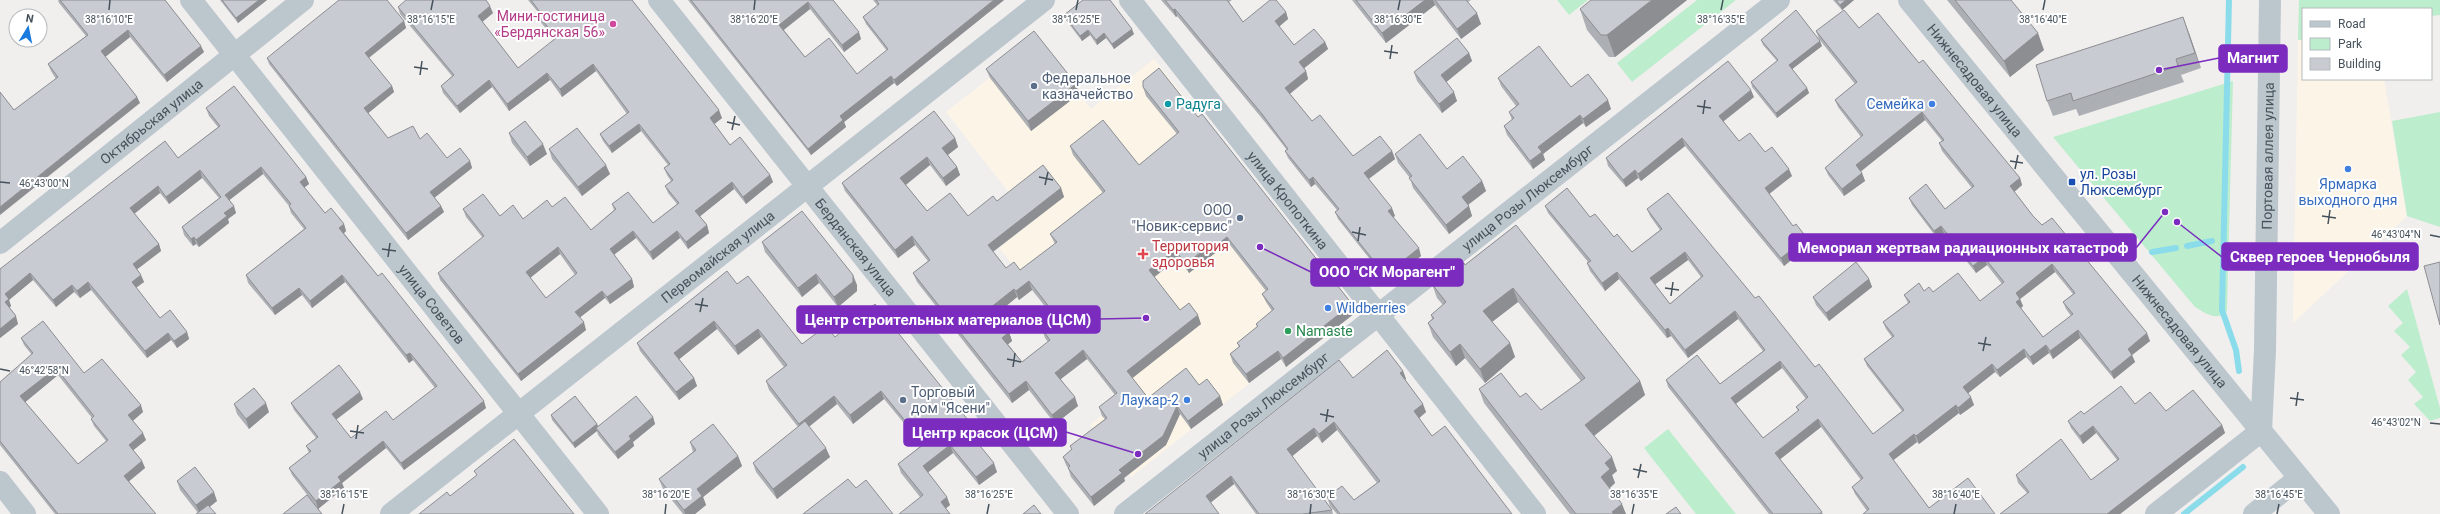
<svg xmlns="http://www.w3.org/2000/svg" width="2440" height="514" font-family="Roboto,sans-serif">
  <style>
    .commercial { fill: #fcf5e7 }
    .green { fill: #bceecd }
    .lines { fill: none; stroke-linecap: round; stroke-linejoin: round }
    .stream { stroke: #8adceb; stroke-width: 6 }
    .minor { stroke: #bcc6cd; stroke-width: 22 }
    .wall { fill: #acafb4; fill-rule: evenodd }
    .shaded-wall { fill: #8c8e92 }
    .building { fill: #c8cbd1; stroke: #8c8e92; fill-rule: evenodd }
    .ticks { fill: none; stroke: #46525b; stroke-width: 1.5 }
    .hotel-dot { fill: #d1479c; stroke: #fff; stroke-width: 1.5 }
    .service-dot { fill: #5c6f8a; stroke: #fff; stroke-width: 1.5 }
    .culture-dot { fill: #0f9aa8; stroke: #fff; stroke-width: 1.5 }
    .shop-dot { fill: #3f7fe0; stroke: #fff; stroke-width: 1.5 }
    .transit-dot { fill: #1a4fb4; stroke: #fff; stroke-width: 1.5 }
    .health-dot { fill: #e0444e; stroke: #fff; stroke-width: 1.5 }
    .leisure-dot { fill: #2e9e5b; stroke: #fff; stroke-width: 1.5 }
    .labels { text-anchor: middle; stroke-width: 4; stroke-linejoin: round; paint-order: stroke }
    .hotel-label { font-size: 14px; fill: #b23c85; stroke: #fff; text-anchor: end }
    .service-label { font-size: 14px; fill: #4e5e75; stroke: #fff; text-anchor: start }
    .street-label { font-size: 14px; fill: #46525b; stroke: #fff }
    .culture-label { font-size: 14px; fill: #0d838f; stroke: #fff; text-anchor: start }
    .shop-label { font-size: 14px; fill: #366cbe; stroke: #fff; text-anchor: end }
    .transit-label { font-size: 14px; fill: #164399; stroke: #fff; text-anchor: start }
    .health-label { font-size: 14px; fill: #be3a42; stroke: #fff; text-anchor: start }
    .leisure-label { font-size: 14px; fill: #27864d; stroke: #fff; text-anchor: start }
    .ticks-label { font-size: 10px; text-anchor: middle; fill: #46525b; stroke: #fff; stroke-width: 4; stroke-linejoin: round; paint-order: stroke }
    .leader { fill: none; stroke: #7b2cbf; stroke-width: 1.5 }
    .callout-dot { fill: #7b2cbf; stroke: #fff; stroke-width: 1.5 }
    .callout { fill: #7b2cbf; stroke: #7b2cbf; stroke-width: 1.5 }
    .callout-label { font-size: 15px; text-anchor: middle; font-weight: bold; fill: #fff }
  </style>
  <rect width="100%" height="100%" fill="#f1eeee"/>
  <!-- commercial -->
  <path class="commercial" d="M 2298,40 L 2303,40 L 2303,79 L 2384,79 L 2407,216 L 2293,323 Z
    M 1037,41 L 1091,109 L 1154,59 L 1355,313 L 1286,367 L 1280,359 L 1131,477 L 1090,425 L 1120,401 L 989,235 L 1022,209 L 946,112 Z"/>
  <!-- green -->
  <path class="green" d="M 1557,0 L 1588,0 L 1569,15 Z
    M 1697,0 L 1736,0 L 1632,82 L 1617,63 Z
    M 2299,0 L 2440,0 L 2440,15 L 2431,16 L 2431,9 L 2303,9 L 2303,40 L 2298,40 Z
    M 2233,81 L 2227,311 C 2217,322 2205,313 2195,307 L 2053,137 Z
    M 2440,112 L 2440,227 L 2407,216 L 2392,121 Z
    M 2407,289 L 2440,408 L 2440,418 L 2430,421 L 2414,404 L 2423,397 L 2408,380 L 2416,372 L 2401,355 L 2410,347 L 2394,331 L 2403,323 L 2388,306 Z
    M 1668,429 L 1736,514 L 1696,514 L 1644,448 Z"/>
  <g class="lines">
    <!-- stream -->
    <path class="stream" d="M 2229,0 L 2222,310 L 2236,350 L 2239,371
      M 2187,246 L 2212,241
      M 2152,252 L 2176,248
      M 2184,514 L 2243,467"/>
    <!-- minor -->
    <g class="minor">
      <path id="s1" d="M 191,0 L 598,514"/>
      <path id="s2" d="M 659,0 L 1068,514"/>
      <path id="s3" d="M 1130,0 L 1535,514"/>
      <path id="s4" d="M 1909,0 L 2329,514"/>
      <path id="s5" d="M 0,243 L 303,0"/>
      <path d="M 0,482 L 25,514"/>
      <path id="s6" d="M 391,514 L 1044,0"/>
      <path id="s7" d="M 1125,514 L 1779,0"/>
      <path id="s8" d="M 2156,514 L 2261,431 L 2265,350 L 2270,0"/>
      <path d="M 2254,514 L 2299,478"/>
    </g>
  </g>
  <!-- wall -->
  <path class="wall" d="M 58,0 L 165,0 L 204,52 L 167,82 L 130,37 L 105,57 L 137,97 L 140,103 L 14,110 L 56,79 L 51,71 L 48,64 L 86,36 L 59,3 Z
    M 220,0 L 267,0 L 238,23 Z
    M 528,0 L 632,0 L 722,118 L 714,124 L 730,145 L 770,175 L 773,182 L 746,204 L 734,189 L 700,216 L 707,225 L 709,233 L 688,249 L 680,238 L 653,260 L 636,238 L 614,255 L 632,279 L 634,287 L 610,304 L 605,298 L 580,317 L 586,330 L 521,381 L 440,280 L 438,273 L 483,238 L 466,217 L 463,209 L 523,219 L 552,207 L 591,230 L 614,210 L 612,204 L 653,223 L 677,204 L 668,193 L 665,186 L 671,181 L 667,175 L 664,168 L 668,165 L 641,131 L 612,153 L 603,141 L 600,134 L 627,114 L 596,71 L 562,97 L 550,80 L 509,111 L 492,87 L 460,113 L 443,93 L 441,86 L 452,76 L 400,14 L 398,7 L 493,13 L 482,22 L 518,68 L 555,40 L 539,20 L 537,13 L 538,12 ZM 560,254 L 575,275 L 546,298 L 530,277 Z
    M 688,0 L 833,0 L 861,39 L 844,52 L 810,9 L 784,30 L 805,57 L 857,74 L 887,51 L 866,24 L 863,17 L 878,6 L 873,0 L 1004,0 L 897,86 L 894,83 L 844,122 L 846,127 L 811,155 Z
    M 1161,0 L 1232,0 L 1229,2 L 1243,22 L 1286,12 L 1288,19 L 1279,27 L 1294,45 L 1325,42 L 1328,49 L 1304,68 L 1306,71 L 1308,79 L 1290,94 L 1312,121 L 1353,156 L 1392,151 L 1395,159 L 1369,179 L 1395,216 L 1393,217 L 1421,256 L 1388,282 L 1338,219 L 1335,212 L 1337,210 L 1315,184 L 1311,187 L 1288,158 L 1285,151 L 1287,150 L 1265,122 L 1177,16 L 1176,17 Z
    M 1352,0 L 1471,0 L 1468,2 L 1481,24 L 1461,39 L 1435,5 L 1386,43 Z
    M 1687,0 L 1615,57 L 1609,57 L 1587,30 L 1580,9 Z
    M 1833,0 L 1854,0 L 1842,10 Z
    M 1947,0 L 2011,0 L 2044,50 L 2010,77 Z
    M 1064,15 L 1134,34 L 1114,49 L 1106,38 L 1097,45 L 1090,35 L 1082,41 L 1066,20 Z
    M 404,21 L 406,28 L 369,58 L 392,86 L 394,92 L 368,113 L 388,138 L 420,139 L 447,158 L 470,161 L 472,168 L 434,197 L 441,206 L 444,212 L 408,240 L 269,64 L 267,58 Z
    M 1859,28 L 1919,63 L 2020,178 L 2022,185 L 2014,192 L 2033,216 L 2150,341 L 2132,355 L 2135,362 L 2114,379 L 2080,338 L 2053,359 L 2049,353 L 2033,365 L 2026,357 L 2000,377 L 1995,372 L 1968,393 L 1974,405 L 1960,415 L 1959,413 L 1919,444 L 1917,442 L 1893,460 L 1929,508 L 1995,514 L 1867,511 L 1855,494 L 1852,487 L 1861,480 L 1821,427 L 1780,459 L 1822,512 L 1823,514 L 1769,514 L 1668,387 L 1666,380 L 1720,384 L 1763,351 L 1738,319 L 1688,358 L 1671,336 L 1667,338 L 1619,279 L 1605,291 L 1590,271 L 1587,263 L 1588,262 L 1548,213 L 1545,206 L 1590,217 L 1632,252 L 1660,230 L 1650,216 L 1647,209 L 1755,298 L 1873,434 L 1902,411 L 1867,366 L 1864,359 L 1892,337 L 1886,329 L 1883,322 L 1908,303 L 1904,295 L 1924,291 L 1933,292 L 1980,301 L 2002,284 L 1987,265 L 1976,273 L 1944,233 L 1937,238 L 1912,205 L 1909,198 L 1945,209 L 1972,188 L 1942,151 L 1939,143 L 1942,141 L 1925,120 L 1860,171 L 1862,173 L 1865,181 L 1844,196 L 1828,175 L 1825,168 L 1861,137 L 1838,107 L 1835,100 L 1855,84 L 1819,39 L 1816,31 ZM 1688,260 L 1701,277 L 1670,304 L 1655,284 ZM 2055,272 L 2073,294 L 2063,302 L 2066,309 L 2071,316 L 2043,337 L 2021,308 L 2023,306 L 2020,299 ZM 1782,368 L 1806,399 L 1796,407 L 1798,411 L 1763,438 L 1736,404 Z
    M 2189,33 L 2201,68 L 2181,75 L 2184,82 L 2079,116 L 2076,109 L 2053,116 L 2047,101 Z
    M 1761,40 L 1822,46 L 1792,69 L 1807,88 L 1809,93 L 1777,118 L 1752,87 L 1751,82 L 1777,61 L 1763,45 Z
    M 1469,53 L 1472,61 L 1446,82 L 1457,101 L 1442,113 L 1417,81 L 1414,72 Z
    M 986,69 L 1079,94 L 1031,131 L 990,78 Z
    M 1498,78 L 1571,87 L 1611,109 L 1586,127 L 1583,123 L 1543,154 L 1545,160 L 1533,169 L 1507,135 L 1504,126 L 1512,120 L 1509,112 L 1516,106 L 1501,86 Z
    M 1143,87 L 1198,117 L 1352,304 L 1355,313 L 1286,367 L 1281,359 L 1249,383 L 1233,363 L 1230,354 L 1239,347 L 1237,343 L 1257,327 L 1256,324 L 1272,311 L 1266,302 L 1262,294 L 1266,291 L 1230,245 L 1221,253 L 1219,250 L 1189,273 L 1178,258 L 1154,277 L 1180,310 L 1201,324 L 1132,378 L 1148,398 L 1199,385 L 1220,396 L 1223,405 L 1191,429 L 1180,414 L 1166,445 L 1124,478 L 1125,481 L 1094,506 L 1071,477 L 1068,468 L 1066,465 L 1063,457 L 1072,449 L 1070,446 L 1105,419 L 1102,416 L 1099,407 L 1115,395 L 1087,359 L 1061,379 L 1078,406 L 1055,424 L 1029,390 L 1012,403 L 917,282 L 913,273 L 928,261 L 915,245 L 898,258 L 845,191 L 842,183 L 955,138 L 958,147 L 948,155 L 957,167 L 960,175 L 946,186 L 930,165 L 906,185 L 927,211 L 968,216 L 997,201 L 1061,188 L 1064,197 L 993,252 L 1006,268 L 1020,270 L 1055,244 L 1050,234 L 1103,193 L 1073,155 L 1070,146 L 1139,165 L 1177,134 L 1146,96 ZM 1032,290 L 1055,319 L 1042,329 L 1045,338 L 1048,342 L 1022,362 L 1008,344 L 1012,341 L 1009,332 L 995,315 L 1017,297 L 1019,300 Z
    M 1754,97 L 1723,122 L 1739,141 L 1765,152 L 1792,176 L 1769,193 L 1793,226 L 1807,238 L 1810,245 L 1784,266 L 1685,146 L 1641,181 L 1638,178 L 1626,187 L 1608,166 L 1606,158 Z
    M 206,108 L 306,177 L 309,184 L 304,188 L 325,213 L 344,224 L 346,231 L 344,233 L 378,276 L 486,408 L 404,470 L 386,448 L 342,483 L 344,488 L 318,509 L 292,475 L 289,468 L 309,453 L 306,446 L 316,438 L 294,410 L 291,403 L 363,399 L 336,420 L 351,438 L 393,420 L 435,388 L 413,360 L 409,363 L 345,282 L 312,308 L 302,295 L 275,315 L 248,283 L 246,275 L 304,229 L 291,213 L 289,206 L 263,174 L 229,200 L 236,213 L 228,219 L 229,223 L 199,247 L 196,244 L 193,246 L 184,235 L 182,227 L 219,198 L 202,178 L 169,204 L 160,193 L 134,213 L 159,244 L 161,251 L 137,269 L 144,282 L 136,288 L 160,318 L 187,332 L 189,339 L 177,348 L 171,340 L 147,358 L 91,290 L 80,298 L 74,292 L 56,307 L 33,280 L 9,300 L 11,306 L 9,308 L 18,324 L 0,338 L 0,269 L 178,158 L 218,127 L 209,116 Z
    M 509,133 L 547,154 L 530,166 L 512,143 Z
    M 549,149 L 610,174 L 582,196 L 552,159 Z
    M 1395,154 L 1447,169 L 1482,181 L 1486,191 L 1468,205 L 1472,216 L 1449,234 L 1413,188 L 1410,178 L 1398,163 Z
    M 1516,225 L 1640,381 L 1645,395 L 1594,436 L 1617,471 L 1612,475 L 1615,483 L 1610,488 L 1626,514 L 1570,514 L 1484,403 L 1479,389 L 1520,397 L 1541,410 L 1581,381 L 1518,302 L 1492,322 L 1510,343 L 1515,357 L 1485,383 L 1465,358 L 1456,366 L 1433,337 L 1428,323 L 1432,319 L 1431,315 L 1443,305 L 1437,298 L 1432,284 L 1465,265 Z
    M 762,242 L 857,285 L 857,291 L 838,307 L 819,283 L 802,297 L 765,252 Z
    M 1869,279 L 1872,287 L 1829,321 L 1816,305 L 1813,297 Z
    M 737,284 L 802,344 L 835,337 L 975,434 L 972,436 L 997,472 L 979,485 L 953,453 L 928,472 L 950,505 L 946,508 L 920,497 L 901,473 L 898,464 L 922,445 L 884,399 L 853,424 L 837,404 L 809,427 L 830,457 L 777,499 L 756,472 L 753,463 L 798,427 L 769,390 L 766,381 L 784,367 L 761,337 L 738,355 L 717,329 L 679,359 L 694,378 L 697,386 L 679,400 L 640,351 L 637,343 Z
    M 21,338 L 84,373 L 143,412 L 133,421 L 146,440 L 133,450 L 142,461 L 145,468 L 129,481 L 156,514 L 55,514 L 0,445 L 0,382 L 32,355 L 24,345 ZM 58,375 L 92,418 L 91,419 L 94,426 L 106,441 L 78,464 L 25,402 Z
    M 1403,371 L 1406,379 L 1405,379 L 1426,412 L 1419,418 L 1432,436 L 1512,514 L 1337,514 L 1330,506 L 1327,497 L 1354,500 L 1377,483 L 1337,430 L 1322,443 L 1317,436 L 1292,456 L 1332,510 L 1333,514 L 1256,514 L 1234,484 L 1211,502 L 1145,514 L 1353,378 Z
    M 234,404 L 269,412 L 249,429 L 237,414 Z
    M 2135,404 L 2222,425 L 2225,433 L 2120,514 L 2027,493 L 2018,483 L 2016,475 L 2091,480 L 2117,460 L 2096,433 L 2083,444 L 2071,428 L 2068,421 L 2084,414 Z
    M 551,415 L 597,424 L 598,426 L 653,417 L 655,424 L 633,442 L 634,446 L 618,459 L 598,435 L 597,431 L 575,448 L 552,420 Z
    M 690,442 L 738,456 L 742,466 L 703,497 L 706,505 L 695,514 L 683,514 L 663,489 L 659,479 L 693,452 Z
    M 177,481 L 217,501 L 198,513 L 180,490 Z"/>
  <!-- shaded-wall -->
  <path class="shaded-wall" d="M 259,0 L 267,0 L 238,23 L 236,18 Z
    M 994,0 L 1004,0 L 897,86 L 894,80 Z
    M 1425,0 L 1433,0 L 1435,5 L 1386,43 L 1382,33 Z
    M 1652,0 L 1687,0 L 1615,57 L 1607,35 Z
    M 1846,0 L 1854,0 L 1842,10 L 1840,5 Z
    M 808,2 L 810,9 L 782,31 L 779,25 Z
    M 490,6 L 493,13 L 481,23 L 478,16 Z
    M 1175,9 L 1177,16 L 1176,17 L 1173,10 Z
    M 1286,12 L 1288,19 L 1277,28 L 1275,21 Z
    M 1477,13 L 1481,24 L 1461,39 L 1457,29 Z
    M 2183,17 L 2189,33 L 2201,68 L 2195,53 Z
    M 404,21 L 406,28 L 367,59 L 365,53 Z
    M 1132,29 L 1134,34 L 1114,49 L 1112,44 Z
    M 128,30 L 130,37 L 104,58 L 101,51 Z
    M 1088,30 L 1090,35 L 1082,41 L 1080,36 Z
    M 859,32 L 861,39 L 844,52 L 842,45 Z
    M 1104,33 L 1106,38 L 1097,45 L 1096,40 Z
    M 2038,33 L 2044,50 L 2010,77 L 2004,61 Z
    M 1820,41 L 1822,46 L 1791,70 L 1789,65 Z
    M 1325,42 L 1328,49 L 1302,70 L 1299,62 Z
    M 201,46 L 204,52 L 167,82 L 164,75 Z
    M 1469,53 L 1472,61 L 1444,84 L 1441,75 Z
    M 593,64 L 596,71 L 562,97 L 560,89 Z
    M 1306,71 L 1308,79 L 1288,95 L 1285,88 Z
    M 547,73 L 550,80 L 509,111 L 507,104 Z
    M 891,76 L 894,83 L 844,122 L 846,127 L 811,155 L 808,149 L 840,116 Z
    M 489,80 L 492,87 L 460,113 L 457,106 Z
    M 1076,84 L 1079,94 L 1031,131 L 1028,121 Z
    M 392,86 L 394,92 L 366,115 L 364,108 Z
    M 1807,88 L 1809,93 L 1777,118 L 1776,113 Z
    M 1751,90 L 1754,97 L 1721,123 L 1719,116 Z
    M 1454,92 L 1457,101 L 1442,113 L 1439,104 Z
    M 137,97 L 140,103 L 0,215 L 0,207 Z
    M 1608,100 L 1611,109 L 1586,127 L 1583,119 Z
    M 719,110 L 722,118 L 712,126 L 710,118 Z
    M 1922,112 L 1925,120 L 1859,173 L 1856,165 Z
    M 1580,115 L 1583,123 L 1543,154 L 1545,160 L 1533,169 L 1530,161 L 1538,147 Z
    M 639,124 L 641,131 L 612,153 L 609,146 Z
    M 955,138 L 958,147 L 945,157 L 942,148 Z
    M 1682,138 L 1685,146 L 1641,181 L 1638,174 Z
    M 543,144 L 547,154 L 530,166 L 527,157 Z
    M 1392,151 L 1395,159 L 1367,180 L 1364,173 Z
    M 927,157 L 930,165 L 903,187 L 900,178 Z
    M 470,161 L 472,168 L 433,199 L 430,192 Z
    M 606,165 L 610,174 L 582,196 L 578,187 Z
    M 261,167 L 263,174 L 227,202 L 225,195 Z
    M 957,167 L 960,175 L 946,186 L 943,178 Z
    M 1789,169 L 1792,176 L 1768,195 L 1765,188 Z
    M 200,170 L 202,178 L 169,204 L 166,197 Z
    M 1635,170 L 1638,178 L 1626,187 L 1623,180 Z
    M 1862,173 L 1865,181 L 1844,196 L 1842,189 Z
    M 770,175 L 773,182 L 746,204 L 743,197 Z
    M 306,177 L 309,184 L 302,189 L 300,182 Z
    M 1313,177 L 1315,184 L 1311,187 L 1309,180 Z
    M 2020,178 L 2022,185 L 2012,194 L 2010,186 Z
    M 1482,181 L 1486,191 L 1465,207 L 1462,197 Z
    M 732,182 L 734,189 L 698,218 L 695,211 Z
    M 158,186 L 160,193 L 133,215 L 130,208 Z
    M 1061,188 L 1064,197 L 991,253 L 988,245 Z
    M 234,206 L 236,213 L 228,219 L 229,223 L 199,247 L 196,240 L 224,213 Z
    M 441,206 L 444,212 L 408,240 L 406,233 Z
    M 1469,206 L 1472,216 L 1449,234 L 1446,225 Z
    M 1392,208 L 1395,216 L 1391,218 L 1388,211 Z
    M 344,224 L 346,231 L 342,235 L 339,228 Z
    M 707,225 L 709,233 L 688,249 L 686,242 Z
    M 1941,226 L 1944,233 L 1937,238 L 1934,231 Z
    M 633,231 L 636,238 L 612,256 L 610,249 Z
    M 677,231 L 680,238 L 653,260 L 650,252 Z
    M 912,236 L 915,245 L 898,258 L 895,250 Z
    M 194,237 L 196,244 L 193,246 L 191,239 Z
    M 1227,237 L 1230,245 L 1221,253 L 1218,244 Z
    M 1807,238 L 1810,245 L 1784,266 L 1781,258 Z
    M 1215,241 L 1219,250 L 1189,273 L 1186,264 Z
    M 159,244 L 161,251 L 135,271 L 133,264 Z
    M 558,247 L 560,254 L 529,279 L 526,272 Z
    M 1419,248 L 1421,256 L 1388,282 L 1385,275 Z
    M 1175,250 L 1178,258 L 1152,279 L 1149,270 Z
    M 1685,252 L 1688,260 L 1653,286 L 1650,278 Z
    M 1984,257 L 1987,265 L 1976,273 L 1973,266 Z
    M 2052,264 L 2055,272 L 2020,299 L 2023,306 L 2019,310 L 2016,302 L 2016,293 Z
    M 1617,272 L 1619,279 L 1605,291 L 1602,283 Z
    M 30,273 L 33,280 L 9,300 L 11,306 L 7,310 L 5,302 L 5,294 Z
    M 816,274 L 819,283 L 802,297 L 798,288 Z
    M 141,275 L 144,282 L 134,289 L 132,282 Z
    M 342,275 L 345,282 L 312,308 L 310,301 Z
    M 853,275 L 857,285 L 857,291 L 838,307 L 834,297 Z
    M 632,279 L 634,287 L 610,304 L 607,297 Z
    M 1869,279 L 1872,287 L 1829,321 L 1826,313 Z
    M 1029,281 L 1032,290 L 1019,300 L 1016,291 Z
    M 88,282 L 91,290 L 80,298 L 77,291 Z
    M 72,285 L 74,292 L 56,307 L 53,300 Z
    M 299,288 L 302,295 L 275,315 L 272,308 Z
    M 1513,288 L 1518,302 L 1488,325 L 1483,311 Z
    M 1014,289 L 1017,297 L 993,317 L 990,308 Z
    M 602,291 L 605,298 L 578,319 L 575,312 Z
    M 1352,304 L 1355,313 L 1286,367 L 1283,358 Z
    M 1735,311 L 1738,319 L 1688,358 L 1685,350 Z
    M 1198,315 L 1201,324 L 1130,380 L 1127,371 Z
    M 16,316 L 18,324 L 0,338 L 0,329 Z
    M 714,321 L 717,329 L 677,361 L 674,353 Z
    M 584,322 L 586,330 L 521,381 L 518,374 Z
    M 1668,328 L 1671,336 L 1667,338 L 1665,330 Z
    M 758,329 L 761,337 L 738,355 L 735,346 Z
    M 2078,330 L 2080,338 L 2053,359 L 2050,351 Z
    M 187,332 L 189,339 L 177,348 L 174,341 Z
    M 1009,332 L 1012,341 L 1006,346 L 1002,338 Z
    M 168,333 L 171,340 L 147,358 L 145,351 Z
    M 2147,333 L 2150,341 L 2132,355 L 2135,362 L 2114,379 L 2111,372 L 2128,349 Z
    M 1510,343 L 1515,357 L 1485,383 L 1480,369 Z
    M 1460,344 L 1465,358 L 1456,366 L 1450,352 Z
    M 2046,345 L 2049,353 L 2033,365 L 2030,357 Z
    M 2024,349 L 2026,357 L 2000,377 L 1997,370 Z
    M 1083,350 L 1087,359 L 1058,381 L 1055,373 Z
    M 1278,351 L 1281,359 L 1249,383 L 1246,374 Z
    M 410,353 L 413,360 L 409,363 L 406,355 Z
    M 1780,361 L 1782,368 L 1734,405 L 1731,398 Z
    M 1992,364 L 1995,372 L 1966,395 L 1963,387 Z
    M 56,368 L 58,375 L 23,404 L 20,396 Z
    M 1403,371 L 1406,379 L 1403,381 L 1400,373 Z
    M 694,378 L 697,386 L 679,400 L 676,392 Z
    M 1026,381 L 1029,390 L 1012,403 L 1009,394 Z
    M 1640,381 L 1645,395 L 1590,439 L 1585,425 Z
    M 881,391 L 884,399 L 853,424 L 850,415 Z
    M 360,392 L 363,399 L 334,421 L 332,414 Z
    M 834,396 L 837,404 L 802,432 L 799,424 Z
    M 1220,396 L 1223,405 L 1191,429 L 1188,421 Z
    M 1075,397 L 1078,406 L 1055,424 L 1052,415 Z
    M 1971,397 L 1974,405 L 1960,415 L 1958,408 Z
    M 484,401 L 486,408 L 404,470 L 401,463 Z
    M 266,403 L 269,412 L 249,429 L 246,419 Z
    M 1423,404 L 1426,412 L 1417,420 L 1414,411 Z
    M 141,405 L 143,412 L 131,422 L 128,415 Z
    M 1956,405 L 1959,413 L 1919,444 L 1916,436 Z
    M 1177,406 L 1180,414 L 1166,445 L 1124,478 L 1125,481 L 1094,506 L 1091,497 L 1119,470 Z
    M 653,417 L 655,424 L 633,442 L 634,446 L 618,459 L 615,452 L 629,436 Z
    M 1818,419 L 1821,427 L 1778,461 L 1775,453 Z
    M 1334,422 L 1337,430 L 1322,443 L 1319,434 Z
    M 597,424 L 599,429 L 596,428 L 597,431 L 575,448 L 573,443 Z
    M 972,425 L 975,434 L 970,438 L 967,430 Z
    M 2222,425 L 2225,433 L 2120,514 L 2107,514 Z
    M 2093,426 L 2096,433 L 2083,444 L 2080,436 Z
    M 1314,428 L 1317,436 L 1290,458 L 1287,449 Z
    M 143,433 L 146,440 L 131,452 L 129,445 Z
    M 1914,434 L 1917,442 L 1891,462 L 1889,454 Z
    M 383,441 L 386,448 L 342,483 L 344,488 L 318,509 L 316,501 L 338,477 Z
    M 950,445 L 953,453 L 926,474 L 923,466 Z
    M 826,448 L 830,457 L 777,499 L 773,489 Z
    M 738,456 L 742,466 L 703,497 L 706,505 L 695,514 L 685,514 L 684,510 L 697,489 Z
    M 1612,457 L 1617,471 L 1612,475 L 1615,483 L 1606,491 L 1601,477 L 1605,463 Z
    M 142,461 L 145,468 L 127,483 L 124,476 Z
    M 994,463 L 997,472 L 979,485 L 976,477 Z
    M 1231,476 L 1234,484 L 1209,504 L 1206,496 Z
    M 214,492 L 217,501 L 201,514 L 200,514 L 196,505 Z
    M 947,497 L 950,505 L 944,510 L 941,502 Z
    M 1622,504 L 1626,514 L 1613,514 L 1612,512 Z"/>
  <!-- building -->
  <path class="building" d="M 60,0 L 165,0 L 201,46 L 164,75 L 128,30 L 101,51 L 137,97 L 0,207 L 0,92 L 14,110 L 58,77 L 48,64 L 88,35 Z
    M 222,0 L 259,0 L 236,18 Z
    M 339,0 L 387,0 L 404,21 L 365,53 L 392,86 L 364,108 L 388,138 L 413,126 L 420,139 L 427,133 L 447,158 L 460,148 L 470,161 L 430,192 L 441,206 L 406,233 L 267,58 Z
    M 406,0 L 486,0 L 490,6 L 478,16 L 518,68 L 556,38 L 537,13 L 539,11 L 531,0 L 632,0 L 719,110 L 710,118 L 730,145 L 740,137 L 770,175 L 743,197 L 732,182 L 695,211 L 707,225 L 686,242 L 677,231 L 650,252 L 633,231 L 610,249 L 632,279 L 607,297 L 602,291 L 575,312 L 584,322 L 518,374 L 438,273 L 484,236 L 463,209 L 483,194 L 500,216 L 513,205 L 523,219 L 547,200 L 552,207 L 565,197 L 591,230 L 616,209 L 612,204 L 628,192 L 653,223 L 679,203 L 665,186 L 673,180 L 664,168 L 670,164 L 639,124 L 609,146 L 600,134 L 629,112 L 593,64 L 560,89 L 547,73 L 507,104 L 489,80 L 457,106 L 441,86 L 454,75 L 398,7 ZM 558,247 L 577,273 L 546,298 L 526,272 Z
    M 691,0 L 833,0 L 859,32 L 842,45 L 808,2 L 779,25 L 805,57 L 829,38 L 857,74 L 888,49 L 863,17 L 879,4 L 876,0 L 994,0 L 894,80 L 891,76 L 840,116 L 843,120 L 808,149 Z
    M 1083,0 L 1110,0 L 1132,29 L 1112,44 L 1104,33 L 1096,40 L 1088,30 L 1080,36 L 1064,15 Z
    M 1165,0 L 1227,0 L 1243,22 L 1270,0 L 1276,0 L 1286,12 L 1275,21 L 1294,45 L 1314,29 L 1325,42 L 1299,62 L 1306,71 L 1285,88 L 1312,121 L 1320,115 L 1353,156 L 1380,136 L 1392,151 L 1364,173 L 1392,208 L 1388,211 L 1419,248 L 1385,275 L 1335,212 L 1339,209 L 1313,177 L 1309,180 L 1285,151 L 1288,149 L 1262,114 L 1175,9 L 1173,10 Z
    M 1356,0 L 1425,0 L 1382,33 Z
    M 1435,0 L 1466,0 L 1477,13 L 1457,29 Z
    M 1591,0 L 1652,0 L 1607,35 L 1601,35 L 1580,9 Z
    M 1836,0 L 1846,0 L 1840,5 Z
    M 1955,0 L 2011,0 L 2038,33 L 2004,61 Z
    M 1796,10 L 1820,41 L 1789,65 L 1807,88 L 1776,113 L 1751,82 L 1778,60 L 1761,40 Z
    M 1844,10 L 1859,28 L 1878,13 L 1919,63 L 1923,60 L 2020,178 L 2010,186 L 2033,216 L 2042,225 L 2052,218 L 2147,333 L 2128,349 L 2132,355 L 2111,372 L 2078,330 L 2050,351 L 2046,345 L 2030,357 L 2024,349 L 1997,370 L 1992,364 L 1963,387 L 1971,397 L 1958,408 L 1956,405 L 1916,436 L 1914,434 L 1889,454 L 1929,508 L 1968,478 L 1995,514 L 1863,514 L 1869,509 L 1852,487 L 1863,478 L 1818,419 L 1775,453 L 1822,512 L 1819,514 L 1773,514 L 1666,380 L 1697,355 L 1720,384 L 1765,350 L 1735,311 L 1685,350 L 1668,328 L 1665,330 L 1617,272 L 1602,283 L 1587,263 L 1591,261 L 1545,206 L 1567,188 L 1590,217 L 1595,214 L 1614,237 L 1617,234 L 1632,252 L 1662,229 L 1647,209 L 1668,193 L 1755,298 L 1759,296 L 1815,367 L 1819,364 L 1873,434 L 1904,410 L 1864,359 L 1894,336 L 1883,322 L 1910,302 L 1904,295 L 1919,283 L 1924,291 L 1929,287 L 1933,292 L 1958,273 L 1980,301 L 2004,282 L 1984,257 L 1973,266 L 1941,226 L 1934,231 L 1909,198 L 1926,184 L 1945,209 L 1974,186 L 1939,143 L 1944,140 L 1922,112 L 1856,165 L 1862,173 L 1842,189 L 1825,168 L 1863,135 L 1835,100 L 1857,82 L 1816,31 ZM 1685,252 L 1703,276 L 1670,304 L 1650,278 ZM 2052,264 L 2075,293 L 2063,302 L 2073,314 L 2043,337 L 2016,302 L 2020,299 L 2016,293 ZM 1780,361 L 1808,397 L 1796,407 L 1799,410 L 1763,438 L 1731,398 Z
    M 2183,17 L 2195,53 L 2176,59 L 2178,66 L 2073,101 L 2071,93 L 2047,101 L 2036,65 Z
    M 1034,31 L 1076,84 L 1028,121 L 986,69 Z
    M 1457,38 L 1469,53 L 1441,75 L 1454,92 L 1439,104 L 1414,72 Z
    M 1539,46 L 1571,87 L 1588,74 L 1608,100 L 1583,119 L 1580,115 L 1538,147 L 1542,152 L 1530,161 L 1504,126 L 1514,118 L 1509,112 L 1519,104 L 1498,78 Z
    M 1728,61 L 1751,90 L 1719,116 L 1739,141 L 1750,133 L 1765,152 L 1772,147 L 1789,169 L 1765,188 L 1793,226 L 1796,224 L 1807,238 L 1781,258 L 1682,138 L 1638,174 L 1635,170 L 1623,180 L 1606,158 Z
    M 1159,68 L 1198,117 L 1202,114 L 1352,304 L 1283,358 L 1278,351 L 1246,374 L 1230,354 L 1240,346 L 1237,343 L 1258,326 L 1256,324 L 1274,309 L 1262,294 L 1268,289 L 1227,237 L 1218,244 L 1215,241 L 1186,264 L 1175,250 L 1149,270 L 1180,310 L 1189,303 L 1198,315 L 1127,371 L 1148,398 L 1186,368 L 1199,385 L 1207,379 L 1220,396 L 1188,421 L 1177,406 L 1163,436 L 1119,470 L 1122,473 L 1091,497 L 1068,468 L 1070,466 L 1063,457 L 1072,449 L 1070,446 L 1107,418 L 1099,407 L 1117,393 L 1083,350 L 1055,373 L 1075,397 L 1052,415 L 1026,381 L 1009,394 L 913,273 L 930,260 L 912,236 L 895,250 L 842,183 L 934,111 L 955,138 L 942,148 L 957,167 L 943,178 L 927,157 L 900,178 L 927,211 L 950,193 L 968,216 L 993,196 L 997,201 L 1043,165 L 1061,188 L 988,245 L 1006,268 L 1014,262 L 1020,270 L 1057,242 L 1050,234 L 1105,191 L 1070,146 L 1103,120 L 1139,165 L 1179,132 L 1143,87 L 1143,81 ZM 1029,281 L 1057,317 L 1042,329 L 1050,340 L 1022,362 L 1002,338 L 1009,332 L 990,308 L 1014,289 L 1016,291 Z
    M 234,86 L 306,177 L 300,182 L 325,213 L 331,208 L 344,224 L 339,228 L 378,276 L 382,273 L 484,401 L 401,463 L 383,441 L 338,477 L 341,481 L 316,501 L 289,468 L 311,451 L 306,446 L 318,437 L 291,403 L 339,365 L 360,392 L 332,414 L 351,438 L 386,411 L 393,420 L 437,386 L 410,353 L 406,355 L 342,275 L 310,301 L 299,288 L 272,308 L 246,275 L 306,228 L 289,206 L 291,204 L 261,167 L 225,195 L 234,206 L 224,213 L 227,216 L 196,240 L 194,237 L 191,239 L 182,227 L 221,197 L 200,170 L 166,197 L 158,186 L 130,208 L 159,244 L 133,264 L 141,275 L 132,282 L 160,318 L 170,310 L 187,332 L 174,341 L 168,333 L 145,351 L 88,282 L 77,291 L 72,285 L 53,300 L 30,273 L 5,294 L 9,299 L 5,302 L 16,316 L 0,329 L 0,269 L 165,141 L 178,158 L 220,126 L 206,108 Z
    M 525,121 L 543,144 L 527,157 L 509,133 Z
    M 577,128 L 606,165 L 578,187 L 549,149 Z
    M 1420,134 L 1447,169 L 1463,156 L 1482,181 L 1462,197 L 1469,206 L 1446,225 L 1409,178 L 1412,176 L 1395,154 Z
    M 802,211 L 853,275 L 853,282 L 834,297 L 816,274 L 798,288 L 762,242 Z
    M 1516,225 L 1640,381 L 1585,425 L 1612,457 L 1605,463 L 1610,469 L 1601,477 L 1622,504 L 1612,512 L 1614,514 L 1576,514 L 1479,389 L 1501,373 L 1520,397 L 1526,393 L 1541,410 L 1585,378 L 1513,288 L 1483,311 L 1510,343 L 1480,369 L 1460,344 L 1450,352 L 1428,323 L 1434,318 L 1431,315 L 1446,302 L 1432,284 L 1449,271 L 1451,273 L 1464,263 L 1465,265 Z
    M 1856,262 L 1869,279 L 1826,313 L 1813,297 Z
    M 2440,262 L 2440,325 L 2424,266 Z
    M 727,271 L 737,284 L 748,276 L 802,344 L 826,326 L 835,337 L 875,304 L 972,425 L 967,430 L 994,463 L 976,477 L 950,445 L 923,466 L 947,497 L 941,502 L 950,514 L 899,514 L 923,495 L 898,464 L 924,444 L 881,391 L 850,415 L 834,396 L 799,424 L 766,381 L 787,365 L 758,329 L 735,346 L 714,321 L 674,353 L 694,378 L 676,392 L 637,343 Z
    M 43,321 L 84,373 L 102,359 L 141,405 L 128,415 L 143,433 L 129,445 L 142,461 L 124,476 L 156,514 L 58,514 L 0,441 L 0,382 L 33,353 L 21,338 ZM 56,368 L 94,416 L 91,419 L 108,440 L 78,464 L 20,396 Z
    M 1387,350 L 1403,371 L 1400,373 L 1423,404 L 1414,411 L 1432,436 L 1445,426 L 1512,514 L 1340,514 L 1327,497 L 1342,486 L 1354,500 L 1380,481 L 1334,422 L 1319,434 L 1314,428 L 1287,449 L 1332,510 L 1303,514 L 1259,514 L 1231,476 L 1206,496 L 1219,514 L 1145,514 L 1339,360 L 1353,378 Z
    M 2121,386 L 2135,404 L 2150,392 L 2166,411 L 2193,390 L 2222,425 L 2107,514 L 2000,514 L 2029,492 L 2016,475 L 2061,439 L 2091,480 L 2119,459 L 2093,426 L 2080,436 L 2068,421 L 2081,411 L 2084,414 Z
    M 254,388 L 266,403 L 246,419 L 234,404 Z
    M 575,396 L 597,424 L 573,443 L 551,415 Z
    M 636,396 L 653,417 L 629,436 L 631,439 L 615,452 L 596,428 Z
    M 805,421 L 826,448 L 773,489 L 753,463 Z
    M 713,424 L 738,456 L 697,489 L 702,496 L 684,510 L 659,479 L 696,450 L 690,442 Z
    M 514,439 L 574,514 L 419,514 L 447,492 L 450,496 L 477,475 L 474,471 Z
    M 195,467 L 214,492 L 196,505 L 177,481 Z
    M 848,479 L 856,488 L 866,480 L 893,514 L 803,514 Z
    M 307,495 L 322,514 L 283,514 Z
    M 208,505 L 216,514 L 196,514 Z
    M 1034,505 L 1041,514 L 1023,514 Z
    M 1676,507 L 1681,514 L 1666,514 Z"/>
  <!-- ticks -->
  <path class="ticks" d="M 109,10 L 110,0M 431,10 L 433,0M 754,10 L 755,0M 1076,10 L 1078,0M 1398,10 L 1400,0M 1721,10 L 1723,0M 2043,10 L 2045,0M 1384,51 L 1398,53M 1390,59 L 1392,45M 414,67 L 428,69M 420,75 L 422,61M 1697,106 L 1711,108M 1703,114 L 1705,100M 727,122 L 740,125M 732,130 L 735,116M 2010,161 L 2023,163M 2015,169 L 2018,155M 1039,177 L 1053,180M 0,182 L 10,183M 1045,185 L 1048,172M 2322,216 L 2336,218M 2328,224 L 2330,210M 1352,232 L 1366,235M 2430,235 L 2440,237M 1358,241 L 1360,227M 382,249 L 396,251M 388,257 L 390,243M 1665,288 L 1679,290M 1671,296 L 1673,282M 695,304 L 708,306M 700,312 L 703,298M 1978,343 L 1991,345M 1983,351 L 1986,337M 1007,359 L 1021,362M 1013,367 L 1015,353M 0,369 L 10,371M 2290,398 L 2304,400M 2296,406 L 2298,392M 1320,414 L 1334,417M 1326,422 L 1328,409M 2430,423 L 2440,424M 350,431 L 364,433M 356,439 L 358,425M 1633,469 L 1647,472M 1638,478 L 1641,464M 342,514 L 344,504M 665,514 L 666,504M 987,514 L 989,504M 1310,514 L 1311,504M 1632,514 L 1634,504M 1954,514 L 1956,504M 2277,514 L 2279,504"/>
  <!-- markers -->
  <circle class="hotel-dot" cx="613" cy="24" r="4"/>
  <g class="service-dot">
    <circle cx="1034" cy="86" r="4"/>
    <circle cx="1240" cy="218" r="4"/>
    <circle cx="903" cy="400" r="4"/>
  </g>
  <circle class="culture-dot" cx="1168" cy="104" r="4"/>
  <g class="shop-dot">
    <circle cx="1932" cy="104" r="4"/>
    <circle cx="2348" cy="169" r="4"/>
    <circle cx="1328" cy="308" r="4"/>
    <circle cx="1187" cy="400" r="4"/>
  </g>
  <rect class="transit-dot" x="2068" y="178" width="8" height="8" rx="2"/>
  <path class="health-dot" d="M1141 248h4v4h4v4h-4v4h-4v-4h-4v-4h4z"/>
  <circle class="leisure-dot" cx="1288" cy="331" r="4"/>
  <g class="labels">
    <!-- hotel labels -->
    <g class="hotel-label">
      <text x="605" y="21">Мини-гостиница<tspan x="605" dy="16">«Бердянская 56»</tspan></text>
    </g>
    <!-- service labels -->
    <g class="service-label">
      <text x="1042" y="83">Федеральное<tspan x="1042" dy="16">казначейство</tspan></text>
      <text x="1232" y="215" text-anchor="end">ООО<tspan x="1232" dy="16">"Новик-сервис"</tspan></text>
      <text x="911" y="397">Торговый<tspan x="911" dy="16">дом "Ясени"</tspan></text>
    </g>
    <!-- street labels -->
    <g class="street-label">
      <text dy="5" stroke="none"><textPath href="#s4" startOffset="104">Нижнесадовая улица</textPath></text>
      <text dy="5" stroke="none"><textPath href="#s5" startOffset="194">Октябрьская улица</textPath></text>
      <text dy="5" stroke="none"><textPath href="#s8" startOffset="409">Портовая аллея улица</textPath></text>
      <text dy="5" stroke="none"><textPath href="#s7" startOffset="512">улица Розы Люксембург</textPath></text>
      <text dy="5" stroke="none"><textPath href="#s3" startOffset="255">улица Кропоткина</textPath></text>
      <text dy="5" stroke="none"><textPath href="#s2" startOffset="316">Бердянская улица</textPath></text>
      <text dy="5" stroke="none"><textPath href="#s6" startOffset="416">Первомайская улица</textPath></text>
      <text dy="5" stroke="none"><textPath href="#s1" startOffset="388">улица Советов</textPath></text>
      <text dy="5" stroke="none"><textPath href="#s4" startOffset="428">Нижнесадовая улица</textPath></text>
      <text dy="5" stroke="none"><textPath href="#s7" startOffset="176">улица Розы Люксембург</textPath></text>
    </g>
    <!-- culture labels -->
    <g class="culture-label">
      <text x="1176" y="109">Радуга</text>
    </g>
    <!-- shop labels -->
    <g class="shop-label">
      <text x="1924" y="109">Семейка</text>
      <text x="2348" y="189" text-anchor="middle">Ярмарка<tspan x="2348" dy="16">выходного дня</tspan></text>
      <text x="1336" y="313" text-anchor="start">Wildberries</text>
      <text x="1179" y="405">Лаукар-2</text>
    </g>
    <!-- transit labels -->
    <g class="transit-label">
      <text x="2080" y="179">ул. Розы<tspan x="2080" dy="16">Люксембург</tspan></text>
    </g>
    <!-- health labels -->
    <g class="health-label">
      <text x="1152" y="251">Территория<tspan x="1152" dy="16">здоровья</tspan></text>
    </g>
    <!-- leisure labels -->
    <g class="leisure-label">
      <text x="1296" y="336">Namaste</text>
    </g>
  </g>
  <g class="ticks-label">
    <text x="1721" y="23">38°16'35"E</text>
    <text x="2043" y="23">38°16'40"E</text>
    <text x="109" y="23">38°16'10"E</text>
    <text x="431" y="23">38°16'15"E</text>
    <text x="754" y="23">38°16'20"E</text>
    <text x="1076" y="23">38°16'25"E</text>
    <text x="1398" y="23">38°16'30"E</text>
    <text x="44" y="187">46°43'00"N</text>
    <text x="2396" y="238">46°43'04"N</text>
    <text x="44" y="374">46°42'58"N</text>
    <text x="2396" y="426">46°43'02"N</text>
    <text x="344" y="498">38°16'15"E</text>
    <text x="666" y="498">38°16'20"E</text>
    <text x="989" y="498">38°16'25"E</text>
    <text x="1311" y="498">38°16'30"E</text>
    <text x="1634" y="498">38°16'35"E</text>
    <text x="1956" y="498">38°16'40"E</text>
    <text x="2279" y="498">38°16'45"E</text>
  </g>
  <!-- callouts -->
  <path class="leader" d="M2159 70L2219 58M2165 212L2136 248M2177 222L2222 257M1260 247L1311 272M1146 318L1100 319M1138 454L1066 432"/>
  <g class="callout-dot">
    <circle cx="2159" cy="70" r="4"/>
    <circle cx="2165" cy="212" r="4"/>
    <circle cx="2177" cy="222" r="4"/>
    <circle cx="1260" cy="247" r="4"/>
    <circle cx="1146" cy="318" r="4"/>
    <circle cx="1138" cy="454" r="4"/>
  </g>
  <g class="callout">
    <rect x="2219" y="45" width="68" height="27" rx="4"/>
    <rect x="1789" y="234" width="347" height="27" rx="4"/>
    <rect x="2222" y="243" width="196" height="27" rx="4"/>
    <rect x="1311" y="259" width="152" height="27" rx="4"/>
    <rect x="797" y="306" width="303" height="27" rx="4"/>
    <rect x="904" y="419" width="162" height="27" rx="4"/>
  </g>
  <g class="callout-label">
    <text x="2253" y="63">Магнит</text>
    <text x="1963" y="253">Мемориал жертвам радиационных катастроф</text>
    <text x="2320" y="262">Сквер героев Чернобыля</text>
    <text x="1387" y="277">ООО "СК Морагент"</text>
    <text x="948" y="325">Центр строительных материалов (ЦСМ)</text>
    <text x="985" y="438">Центр красок (ЦСМ)</text>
  </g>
  <!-- legend -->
  <rect x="2302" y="8" width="130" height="72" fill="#ffffff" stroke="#b5babd"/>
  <rect x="2310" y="21" width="20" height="6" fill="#bcc6cd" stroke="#b5babd"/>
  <text x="2338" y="28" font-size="12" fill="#46525b">Road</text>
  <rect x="2310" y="38" width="20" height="12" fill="#bceecd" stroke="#b5babd"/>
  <text x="2338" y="48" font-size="12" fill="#46525b">Park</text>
  <rect x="2310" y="58" width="20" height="12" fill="#c8cbd1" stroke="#b5babd"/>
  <text x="2338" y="68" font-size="12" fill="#46525b">Building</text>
  <!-- north arrow -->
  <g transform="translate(28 28) rotate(10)"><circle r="19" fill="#ffffff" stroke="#b5babd"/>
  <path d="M0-3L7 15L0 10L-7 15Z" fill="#1b7ade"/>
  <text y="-6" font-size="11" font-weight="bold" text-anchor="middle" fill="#46525b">N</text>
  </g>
</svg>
